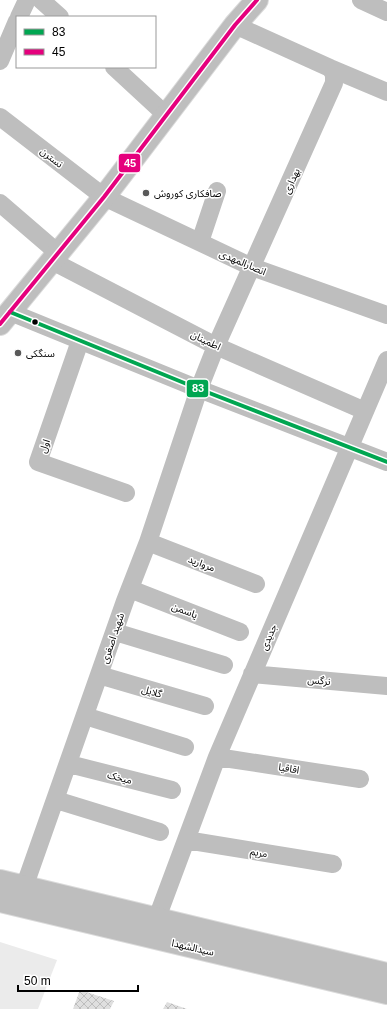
<svg xmlns="http://www.w3.org/2000/svg" width="387" height="1009" font-family="Helvetica,'Noto Sans Arabic',sans-serif">
  <style>
    .green { fill: #ebebeb }
    .building { fill: url(#building-cross-hatch) }
    .lines { fill: none; stroke-linecap: round; stroke-linejoin: round }
    .major-casing { stroke: #dbdbdb; stroke-width: 24 }
    .minor { stroke: #bebebe; stroke-width: 18 }
    .major { stroke: #bebebe; stroke-width: 22 }
    .bus-1-casing { stroke: #fff; stroke-width: 7 }
    .bus-2-casing { stroke: #fff; stroke-width: 7 }
    .bus-1 { stroke: #00a651; stroke-width: 4 }
    .bus-2 { stroke: #e5007d; stroke-width: 4 }
    .poi-dot { fill: #595959; stroke: #fff; stroke-width: 1.5 }
    .bus-dot { fill: #000; stroke: #fff; stroke-width: 1.5 }
    .labels { text-anchor: middle; stroke-width: 3; stroke-linejoin: round; paint-order: stroke }
    .street-label { font-size: 10px; fill: #000; stroke: #fff }
    .poi-label { font-size: 10px; fill: #000; stroke: #fff; text-anchor: start }
    .line-badge { stroke: #fff; stroke-width: 1.5 }
    .badge-label { font-size: 11px; text-anchor: middle; font-weight: bold; fill: #fff }
  </style>
  <defs>
    <pattern id="building-cross-hatch" width="8" height="8" patternUnits="userSpaceOnUse"><rect width="8" height="8" fill="#dfdfdf"/><path d="M0 0l8 8M0 8l8-8" fill="none" stroke="#bebebe"/></pattern>
  </defs>
  <rect width="100%" height="100%" fill="#fff"/>
  <!-- green -->
  <path class="green" d="M 0,942 L 57,960 L 38,1009 L 0,1009 Z"/>
  <!-- building -->
  <path class="building" d="M 80,990 L 114,1001 L 110,1009 L 73,1009 Z
    M 167,1002 L 187,1009 L 163,1009 Z"/>
  <g class="lines">
    <defs>
      <path id="major" d="M 0,324 L 104,197 L 235,25 L 257,0
        M 0,881 L 387,974
        M 0,901 L 387,993"/>
    </defs>
    <!-- major casing -->
    <use href="#major" class="major-casing"/>
    <!-- minor -->
    <path class="minor" d="M 41,0 L 60,17
      M 361,0 L 387,12
      M 19,17 L 27,0
      M 0,61 L 17,21
      M 114,67 L 167,116
      M 330,68 L 387,92
      M 0,117 L 104,197 L 252,267 L 387,315
      M 0,203 L 58,253
      M 200,242 L 217,191
      M 52,261 L 216,346 L 365,411
      M 10,312 L 199,389 L 387,462
      M 80,341 L 38,462 L 126,493
      M 148,542 L 256,584
      M 130,589 L 240,632
      M 115,632 L 224,665
      M 252,674 L 387,686
      M 99,675 L 205,706
      M 85,716 L 185,747
      M 217,757 L 360,779
      M 69,764 L 172,790
      M 56,800 L 160,832
      M 186,840 L 333,864
      M 20,899 L 125,601 L 148,542 L 199,389 L 216,346 L 334,83 L 334,74 L 330,68 L 235,25
      M 157,918 L 217,757 L 387,360"/>
    <!-- major -->
    <use href="#major" class="major"/>
    <defs>
      <path id="bus-1" d="M 10,312 L 199,389 L 387,462"/>
      <path id="bus-2" d="M 0,324 L 104,197 L 235,25 L 257,0"/>
    </defs>
    <!-- bus-1 casing -->
    <use href="#bus-1" class="bus-1-casing"/>
    <!-- bus-2 casing -->
    <use href="#bus-2" class="bus-2-casing"/>
    <!-- bus-1 -->
    <use href="#bus-1" class="bus-1"/>
    <!-- bus-2 -->
    <use href="#bus-2" class="bus-2"/>
  </g>
  <!-- markers -->
  <g class="poi-dot">
    <circle cx="146" cy="193" r="4"/>
    <circle cx="18" cy="353" r="4"/>
  </g>
  <circle class="bus-dot" cx="35" cy="322" r="3.5"/>
  <g class="labels">
    <!-- street labels -->
    <g class="street-label">
      <text transform="translate(52 157) rotate(38)" y="4">نسترن</text>
      <text transform="translate(291 181) rotate(-66)" y="4">بهداری</text>
      <text transform="translate(243 262) rotate(23)" y="4">انصارالمهدی</text>
      <text transform="translate(206 340) rotate(26)" y="4">اطمینان</text>
      <text transform="translate(44 446) rotate(-71)" y="4">اول</text>
      <text transform="translate(202 563) rotate(21)" y="4">مروارید</text>
      <text transform="translate(185 610) rotate(21)" y="4">یاسمن</text>
      <text transform="translate(268 637) rotate(-67)" y="4">جدیدی</text>
      <text transform="translate(112 638) rotate(-71)" y="4">شهید اصغری</text>
      <text transform="translate(319 680) rotate(5)" y="4">نرگس</text>
      <text transform="translate(152 691) rotate(16)" y="4">گلایل</text>
      <text transform="translate(289 768) rotate(9)" y="4">اقاقیا</text>
      <text transform="translate(120 777) rotate(14)" y="4">میخک</text>
      <text transform="translate(259 852) rotate(9)" y="4">مریم</text>
      <text transform="translate(193 947) rotate(13)" y="4">سیدالشهدا</text>
    </g>
    <!-- poi labels -->
    <g class="poi-label">
      <text x="154" y="197">صافکاری کوروش</text>
      <text x="26" y="357">سنگکی</text>
    </g>
  </g>
  <g class="line-badge">
    <rect x="118" y="153" width="23" height="20" rx="4" fill="#e5007d"/>
    <rect x="186" y="379" width="23" height="19" rx="4" fill="#00a651"/>
  </g>
  <g class="badge-label">
    <text x="130" y="167">45</text>
    <text x="198" y="392">83</text>
  </g>
  <!-- legend -->
  <rect x="16" y="16" width="140" height="52" fill="#ffffff" stroke="#999999"/>
  <rect x="24" y="29" width="20" height="6" fill="#00a651" stroke="#999999"/>
  <text x="52" y="36" font-size="12" fill="#000000">83</text>
  <rect x="24" y="49" width="20" height="6" fill="#e5007d" stroke="#999999"/>
  <text x="52" y="56" font-size="12" fill="#000000">45</text>
  <!-- scale -->
  <path d="M18 985v6h120v-6" fill="none" stroke="#000000" stroke-width="2"/>
  <text x="24" y="985" font-size="12" fill="#000000" stroke="#ffffff" stroke-width="3" paint-order="stroke">50 m</text>
</svg>
